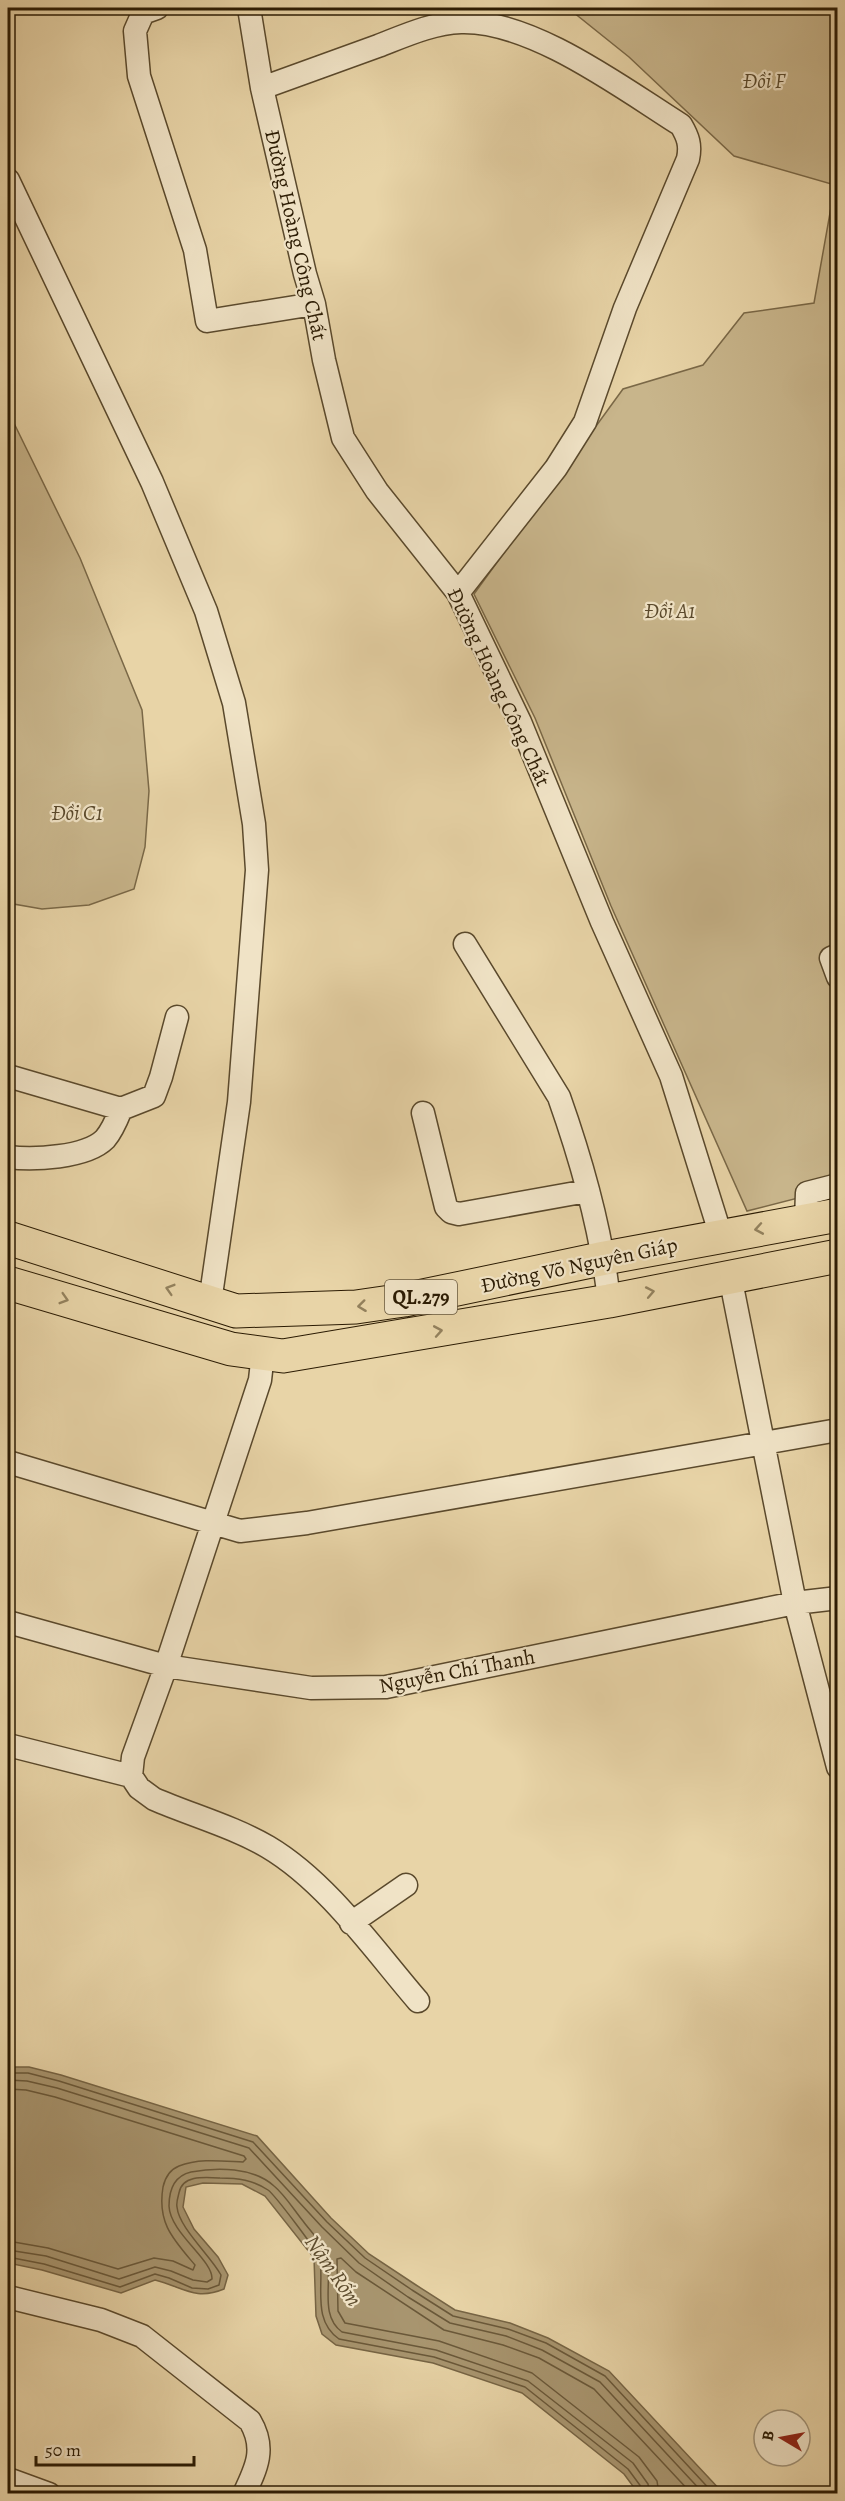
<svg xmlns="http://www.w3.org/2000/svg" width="845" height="2501" font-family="Alegreya,serif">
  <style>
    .green { fill: #c8b58b; stroke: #7a6847; stroke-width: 1.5 }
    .water { fill: #a8956f; stroke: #766444; stroke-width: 1.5 }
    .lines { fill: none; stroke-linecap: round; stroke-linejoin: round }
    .shore { stroke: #6a5839; stroke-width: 1.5 }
    .minor-casing { stroke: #5a492c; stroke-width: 25 }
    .highway-casing { stroke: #2b1b03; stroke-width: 35 }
    .minor { stroke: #f0e3c6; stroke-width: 22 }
    .highway { stroke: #e8d4a7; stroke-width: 33 }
    .oneway { stroke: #93815d }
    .labels { text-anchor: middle; stroke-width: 4.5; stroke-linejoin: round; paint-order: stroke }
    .shield { fill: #f0e3c6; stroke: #66573e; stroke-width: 1.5 }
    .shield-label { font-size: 20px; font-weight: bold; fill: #2b1b03 }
    .park-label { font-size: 21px; font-style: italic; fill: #5a492c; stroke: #f0e3c6 }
    .street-label { font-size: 21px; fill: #2b1b03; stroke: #f0e3c6 }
    .water-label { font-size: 22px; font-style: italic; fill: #5d4c2e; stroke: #f0e3c6 }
  </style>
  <rect width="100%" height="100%" fill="#e8d4a7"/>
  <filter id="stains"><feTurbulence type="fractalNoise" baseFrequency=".00333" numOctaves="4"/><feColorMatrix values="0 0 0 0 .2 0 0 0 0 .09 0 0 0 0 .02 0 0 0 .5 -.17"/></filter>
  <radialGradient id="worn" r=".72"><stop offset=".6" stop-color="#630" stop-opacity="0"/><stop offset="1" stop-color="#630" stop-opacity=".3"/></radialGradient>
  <!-- green -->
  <path class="green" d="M 568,8 L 837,8 L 837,1188 L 747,1211 L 611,906 L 535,718 L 474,594 L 623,389 L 703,365 L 744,313 L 814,303 L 835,185 L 734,156 L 629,57 Z
    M 8,411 L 80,558 L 142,710 L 149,791 L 145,847 L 134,889 L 89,905 L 42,909 L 8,903 Z"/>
  <!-- water -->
  <path class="water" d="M 8,2067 L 29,2067 L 61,2075 L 257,2136 L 331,2218 L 369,2254 L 416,2285 L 455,2310 L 510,2323 L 548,2338 L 609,2371 L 723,2493 L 638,2493 L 624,2474 L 522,2393 L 433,2363 L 336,2345 L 322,2334 L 316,2316 L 314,2258 L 265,2196 L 242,2184 L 203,2183 L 186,2187 L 183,2207 L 194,2229 L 218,2257 L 228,2275 L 224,2289 C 195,2301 183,2287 155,2280 L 121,2293 L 42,2270 L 8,2263 Z"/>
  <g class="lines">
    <!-- shore -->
    <path class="shore" d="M 8,2073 L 28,2073 L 59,2081 L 253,2142 L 327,2222 L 365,2258 L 412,2290 L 453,2316 L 508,2329 L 546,2343 L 605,2376 L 714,2494
      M 8,2080 L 27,2081 L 57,2088 L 249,2148 L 322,2227 L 359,2263 L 408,2297 L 450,2323 L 506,2336 L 542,2350 L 600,2382 L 704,2494
      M 8,2089 L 26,2090 L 55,2097 L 244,2156 L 246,2159 L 243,2162 C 222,2161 199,2158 179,2166 C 169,2170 165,2178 163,2187 C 157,2223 173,2239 195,2265 L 193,2270 L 173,2261 L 154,2258 L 118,2269 L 48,2248 L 8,2241
      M 8,2250 L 46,2256 L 119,2279 L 155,2267 L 171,2271 L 193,2280 L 207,2282 L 212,2279 C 213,2260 170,2233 169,2206 C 169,2189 174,2176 191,2172 C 217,2167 253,2167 274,2186 C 285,2195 294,2210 303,2221 C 310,2231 323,2243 326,2255 C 334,2279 318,2315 342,2332 L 436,2350 L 528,2381 L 633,2463 L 648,2484 L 650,2494
      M 8,2257 L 44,2264 L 120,2287 L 155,2274 L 169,2278 L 192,2288 L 208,2289 L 219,2285 L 221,2275 C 210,2255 179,2228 177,2207 C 176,2203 178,2197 179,2193 C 182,2175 204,2177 220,2178 C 238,2178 253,2180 268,2190 C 275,2195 318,2252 320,2259 C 324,2287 312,2320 339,2339 L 434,2357 L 525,2387 L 628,2469 L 642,2488 L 643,2494
      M 659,2494 L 657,2481 L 639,2457 L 532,2373 L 439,2341 L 345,2323 L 338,2311 L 337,2259 L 341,2258 L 356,2272 L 444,2330 L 503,2345 L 539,2358 L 594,2389 L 692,2494"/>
    <defs>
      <path id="minor" d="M 157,8 L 143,13 L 135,31 L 139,76 L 195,250 L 207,321 L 314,304
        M 249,8 L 262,88 L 305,274 L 314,304 L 324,360 L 343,438 L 377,491 L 458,593 L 520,722 L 602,922 L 671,1076 L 721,1236
        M 262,88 C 301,74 339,60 378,46 C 404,36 432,23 461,22 C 532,20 622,88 681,125 C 688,137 691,145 688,159 L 625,308 L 585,422 L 556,468 L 458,593
        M 8,180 L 152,482 L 206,611 L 234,703 L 254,824 L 257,870 L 239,1102 L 210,1302
        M 465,944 L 559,1097 C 582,1162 602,1232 609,1301
        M 838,955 L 831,958 L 838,977
        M 8,1076 L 121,1109 L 154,1096 L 161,1077 L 177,1017
        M 423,1113 L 446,1207 L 451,1212 L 459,1214 L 587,1191
        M 8,1157 C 33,1160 86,1158 105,1139 C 112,1131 117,1119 121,1109
        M 806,1220 L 807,1193 L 838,1185
        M 730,1276 L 795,1603 L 838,1767
        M 263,1353 L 260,1380 L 166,1666 L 133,1757 L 131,1776 L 139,1788 L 154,1799 C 191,1815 234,1827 268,1847 C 327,1882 374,1950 418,2001
        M 8,1462 L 240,1531 L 307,1523 L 838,1430
        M 8,1622 L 166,1666 L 311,1688 L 386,1687 L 795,1603 L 838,1598
        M 8,1745 L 131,1776
        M 351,1923 L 406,1885
        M 8,2297 L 101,2320 L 142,2336 L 250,2421 C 266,2448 257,2467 244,2494
        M 8,2479 L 49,2494"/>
      <path id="highway" d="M 8,1238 L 236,1311 L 298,1309 L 356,1307 L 404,1300 L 605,1258 L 838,1215
        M 8,1283 L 231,1349 L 283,1356 L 609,1301 L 838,1256"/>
    </defs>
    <!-- minor casing -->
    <use href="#minor" class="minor-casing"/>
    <!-- highway casing -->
    <use href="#highway" class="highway-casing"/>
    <!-- minor -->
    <use href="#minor" class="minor"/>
    <!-- highway -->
    <use href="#highway" class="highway"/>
  </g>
  <!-- one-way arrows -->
  <defs><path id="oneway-chevron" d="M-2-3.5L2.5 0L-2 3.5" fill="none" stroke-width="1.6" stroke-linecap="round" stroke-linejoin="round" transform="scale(1.5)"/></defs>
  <g class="oneway">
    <use href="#oneway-chevron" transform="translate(759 1229) rotate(170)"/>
    <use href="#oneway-chevron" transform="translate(170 1289) rotate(-163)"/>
    <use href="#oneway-chevron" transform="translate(650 1292) rotate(-11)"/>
    <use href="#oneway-chevron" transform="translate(64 1299) rotate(17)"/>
    <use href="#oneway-chevron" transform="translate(362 1306) rotate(173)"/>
    <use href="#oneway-chevron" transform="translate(438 1331) rotate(-10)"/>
  </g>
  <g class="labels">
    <!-- shield labels -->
    <rect class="shield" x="385" y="1280" width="72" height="34" rx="4.5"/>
    <g class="shield-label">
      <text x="421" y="1304">QL.279</text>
    </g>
    <!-- park labels -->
    <g class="park-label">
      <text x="764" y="88">Đồi F</text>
      <text x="670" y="618">Đồi A1</text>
      <text x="77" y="820">Đồi C1</text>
    </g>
    <!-- street labels -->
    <g class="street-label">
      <text transform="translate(296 235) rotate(77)" y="7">Đường Hoàng Công Chất</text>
      <text transform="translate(499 687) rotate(65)" y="7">Đường Hoàng Công Chất</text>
      <text transform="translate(579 1265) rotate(-12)" y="7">Đường Võ Nguyên Giáp</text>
      <text transform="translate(457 1671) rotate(-11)" y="7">Nguyễn Chí Thanh</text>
    </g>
    <!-- water labels -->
    <g class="water-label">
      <text transform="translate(334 2270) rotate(55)" y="8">Nậm Rốm</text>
    </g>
  </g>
  <!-- margin -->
  <rect width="845" height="2501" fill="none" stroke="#e8d4a7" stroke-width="30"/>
  <rect x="9" y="9" width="827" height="2483" fill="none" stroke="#2b1b03" stroke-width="3"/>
  <rect x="15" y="15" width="815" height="2471" fill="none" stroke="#2b1b03" stroke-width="1.5"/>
  <!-- north arrow -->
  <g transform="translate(782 2438) rotate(280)"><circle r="28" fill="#f0e3c6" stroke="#a19378" stroke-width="1.5"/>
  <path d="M0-4.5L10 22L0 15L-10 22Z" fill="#8f2418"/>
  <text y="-9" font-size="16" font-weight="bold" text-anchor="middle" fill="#2b1b03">B</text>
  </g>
  <!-- scale -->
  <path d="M36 2456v9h158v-9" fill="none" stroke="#2b1b03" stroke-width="3"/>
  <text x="45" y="2456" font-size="18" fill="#2b1b03" stroke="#f0e3c6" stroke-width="4.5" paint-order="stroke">50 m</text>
  <rect width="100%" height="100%" filter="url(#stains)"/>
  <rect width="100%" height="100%" fill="url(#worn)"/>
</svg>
